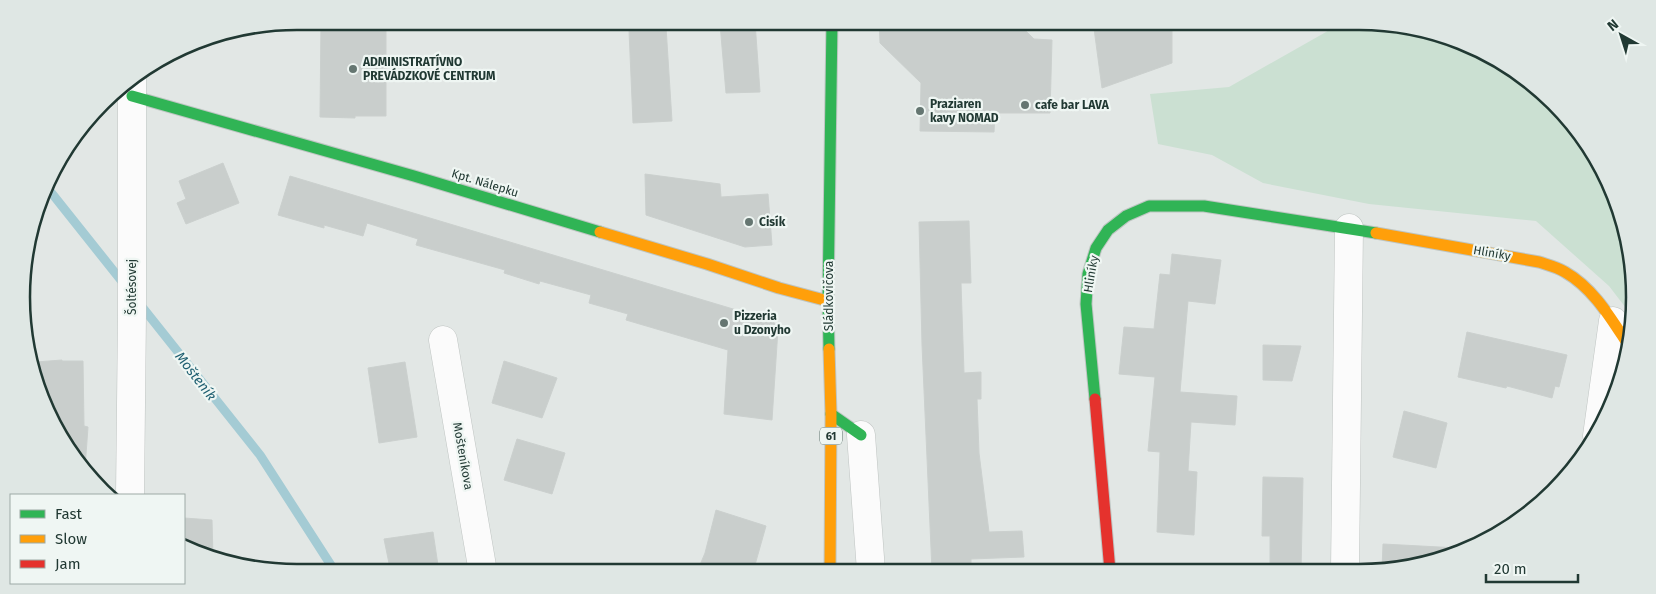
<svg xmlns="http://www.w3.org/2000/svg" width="1656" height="594" font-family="'Fira Sans',sans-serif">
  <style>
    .green { fill: #cbe0d2 }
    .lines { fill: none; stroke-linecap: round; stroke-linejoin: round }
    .stream { stroke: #a4cbd4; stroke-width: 9 }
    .building { fill: #c9cecc; stroke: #cbd0ce }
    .street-casing { stroke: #bfc4c2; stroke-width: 29 }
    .fast-casing { stroke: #bec5c2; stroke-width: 13 }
    .slow-casing { stroke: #bec5c2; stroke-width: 13 }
    .jam-casing { stroke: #bec5c2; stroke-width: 13 }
    .street { stroke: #fbfbfb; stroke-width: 28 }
    .fast { stroke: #30b455; stroke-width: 11 }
    .slow { stroke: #ff9f0a; stroke-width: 11 }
    .jam { stroke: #e5322d; stroke-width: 11 }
    .poi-dot { fill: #657671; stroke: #eff6f3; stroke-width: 2 }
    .labels { text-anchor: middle; stroke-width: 4.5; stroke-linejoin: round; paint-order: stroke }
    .shield { fill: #eff6f3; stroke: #5f726d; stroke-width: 1 }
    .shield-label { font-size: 11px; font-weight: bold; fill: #213933 }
    .poi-label { font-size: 12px; font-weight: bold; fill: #213933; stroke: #eff6f3; text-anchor: start }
    .street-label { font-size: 12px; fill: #213933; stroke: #eff6f3 }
    .water-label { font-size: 14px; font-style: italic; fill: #1f5f71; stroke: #eff6f3 }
    .rim { fill: none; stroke: #213933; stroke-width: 2.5 }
  </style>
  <rect width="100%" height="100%" fill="#e2e7e5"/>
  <!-- green -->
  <path class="green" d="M 1341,21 L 1359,21 L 1430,31 L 1527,78 L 1598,159 L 1632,261 L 1629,312 L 1609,286 L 1536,221 L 1369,204 L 1263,183 L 1212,155 L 1158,144 L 1150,94 L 1229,87 L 1326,32 Z"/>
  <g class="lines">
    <!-- stream -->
    <path class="stream" d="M 46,186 L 124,284
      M 139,303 L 260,455 L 336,573"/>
  </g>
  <!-- building -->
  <path class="building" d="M 321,21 L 386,21 L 386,116 L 355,116 L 355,118 L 320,117 Z
    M 879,21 L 953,21 L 953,25 L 1020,25 L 1034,39 L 1052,40 L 1050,113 L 995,113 L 994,132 L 920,131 L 921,83 L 880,43 Z
    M 1093,21 L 1172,21 L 1172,63 L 1102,88 Z
    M 755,22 L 760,92 L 726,93 L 720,24 Z
    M 666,27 L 672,121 L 633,123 L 629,30 Z
    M 223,163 L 239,203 L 186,224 L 177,203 L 186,199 L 179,181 Z
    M 645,174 L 720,184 L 721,197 L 768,194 L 772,245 L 745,247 L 646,215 Z
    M 290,176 L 773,321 L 778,329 L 772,420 L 724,414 L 728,350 L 626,320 L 628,314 L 589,303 L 591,295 L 540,281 L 539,284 L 504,273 L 505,270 L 416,245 L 418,239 L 367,223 L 363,236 L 324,225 L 324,228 L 278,215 Z
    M 969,221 L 971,283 L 961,283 L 964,373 L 981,372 L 981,399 L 977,399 L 979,453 L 989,532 L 1022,531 L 1024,557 L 971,559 L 971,571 L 932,571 L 922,345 L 919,222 Z
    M 1172,254 L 1221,260 L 1215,304 L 1188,301 L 1180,392 L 1237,396 L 1235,425 L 1191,422 L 1188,471 L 1197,472 L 1194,535 L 1157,532 L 1160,452 L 1148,451 L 1155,377 L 1119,374 L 1124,327 L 1154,329 L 1160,274 L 1170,275 Z
    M 1467,332 L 1567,355 L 1559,387 L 1555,386 L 1552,398 L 1507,386 L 1506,388 L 1458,377 Z
    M 1263,345 L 1301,346 L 1292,381 L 1263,380 Z
    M 62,360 L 62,361 L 83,361 L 84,426 L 88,427 L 85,468 L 68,450 L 36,381 L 36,362 Z
    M 504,361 L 557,378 L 542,418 L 492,403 Z
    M 405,362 L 417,437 L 379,443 L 368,368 Z
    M 1404,411 L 1447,423 L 1436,468 L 1393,457 Z
    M 517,439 L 565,453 L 552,494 L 504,480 Z
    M 1263,477 L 1303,478 L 1301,571 L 1270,571 L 1270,536 L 1262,536 Z
    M 716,510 L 766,526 L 753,572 L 697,572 L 705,553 Z
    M 184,518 L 212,520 L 213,558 L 184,544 Z
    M 433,532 L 439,572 L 391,573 L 384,539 Z
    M 1383,544 L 1458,548 L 1458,551 L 1395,570 L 1382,570 Z"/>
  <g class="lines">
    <defs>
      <path id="street" d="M 443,340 L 483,572
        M 861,435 L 871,571
        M 1597,436 L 1613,321
        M 130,495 L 132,314 L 132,79
        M 1345,570 L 1349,228"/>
      <path id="fast" d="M 132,96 L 414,176 L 600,232
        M 829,349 L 828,301 L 832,21
        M 1095,399 L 1086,304 L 1088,274 L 1096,248 L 1108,230 L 1126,216 L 1149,206 L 1204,206 L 1376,233
        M 831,414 L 861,435"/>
      <path id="slow" d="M 600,232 L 707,264 L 779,288 L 828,301
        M 1376,233 L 1539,262 C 1548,265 1557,267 1565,272 C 1593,288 1610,317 1627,343
        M 829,349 L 831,414 L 830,572"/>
      <path id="jam" d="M 1095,399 L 1110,571"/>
    </defs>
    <!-- street casing -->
    <use href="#street" class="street-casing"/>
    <!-- fast casing -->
    <use href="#fast" class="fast-casing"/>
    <!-- slow casing -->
    <use href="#slow" class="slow-casing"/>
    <!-- jam casing -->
    <use href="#jam" class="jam-casing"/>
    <!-- street -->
    <use href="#street" class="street"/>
    <!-- fast -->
    <use href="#fast" class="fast"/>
    <!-- slow -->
    <use href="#slow" class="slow"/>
    <!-- jam -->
    <use href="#jam" class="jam"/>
  </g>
  <!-- markers -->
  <g class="poi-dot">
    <circle cx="353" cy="69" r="5"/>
    <circle cx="1025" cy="105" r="5"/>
    <circle cx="920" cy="111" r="5"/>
    <circle cx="749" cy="222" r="5"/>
    <circle cx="724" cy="323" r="5"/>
  </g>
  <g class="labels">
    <!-- shield labels -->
    <rect class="shield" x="820" y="427.5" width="22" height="17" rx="4"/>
    <g class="shield-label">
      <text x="831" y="440">61</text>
    </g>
    <!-- poi labels -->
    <g class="poi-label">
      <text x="363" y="66">ADMINISTRATÍVNO<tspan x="363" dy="14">PREVÁDZKOVÉ CENTRUM</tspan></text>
      <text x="930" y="108">Praziaren<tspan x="930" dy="14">kavy NOMAD</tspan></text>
      <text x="1035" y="109">cafe bar LAVA</text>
      <text x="759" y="226">Cisík</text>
      <text x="734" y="320">Pizzeria<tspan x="734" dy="14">u Dzonyho</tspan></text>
    </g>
    <!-- street labels -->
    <g class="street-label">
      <text transform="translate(485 183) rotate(17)" y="4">Kpt. Nálepku</text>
      <text transform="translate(1492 253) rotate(10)" y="4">Hliníky</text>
      <text transform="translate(1091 274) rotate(-80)" y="4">Hliníky</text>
      <text transform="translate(132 287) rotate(-90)" y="4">Šoltésovej</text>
      <text transform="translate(829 296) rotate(-90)" y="4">Sládkovičova</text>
      <text transform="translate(463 456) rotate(80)" y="4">Mošteníkova</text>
    </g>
    <!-- water labels -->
    <g class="water-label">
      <text transform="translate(196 376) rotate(52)" y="5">Mošteník</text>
    </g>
  </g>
  <!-- crop -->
  <path d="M0 0H1656V594H0ZM297 30H1359A267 267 0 0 1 1626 297V297A267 267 0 0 1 1359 564H297A267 267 0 0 1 30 297V297A267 267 0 0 1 297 30Z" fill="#dfe7e4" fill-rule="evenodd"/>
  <path class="rim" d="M297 30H1359A267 267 0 0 1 1626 297V297A267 267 0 0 1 1359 564H297A267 267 0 0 1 30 297V297A267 267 0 0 1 297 30Z"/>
  <!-- legend -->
  <rect x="10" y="494" width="175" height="90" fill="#eff6f3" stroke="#9daaa6"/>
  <rect x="20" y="510" width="25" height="8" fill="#30b455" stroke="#9daaa6"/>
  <text x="55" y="519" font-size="15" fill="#213933">Fast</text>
  <rect x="20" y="535" width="25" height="8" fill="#ff9f0a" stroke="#9daaa6"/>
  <text x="55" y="544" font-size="15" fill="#213933">Slow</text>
  <rect x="20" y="560" width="25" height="8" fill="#e5322d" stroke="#9daaa6"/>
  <text x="55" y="569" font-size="15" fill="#213933">Jam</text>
  <!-- north arrow -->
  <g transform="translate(1621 35) rotate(321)" stroke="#eff6f3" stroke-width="4" paint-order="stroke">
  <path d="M0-4L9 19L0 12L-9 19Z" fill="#213933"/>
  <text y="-8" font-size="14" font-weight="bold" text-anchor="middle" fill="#213933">N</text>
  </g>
  <!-- scale -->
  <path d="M1486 574v8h92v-8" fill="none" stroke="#213933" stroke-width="2.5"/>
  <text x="1494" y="574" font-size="15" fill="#213933" stroke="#eff6f3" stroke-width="4" paint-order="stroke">20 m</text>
</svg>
